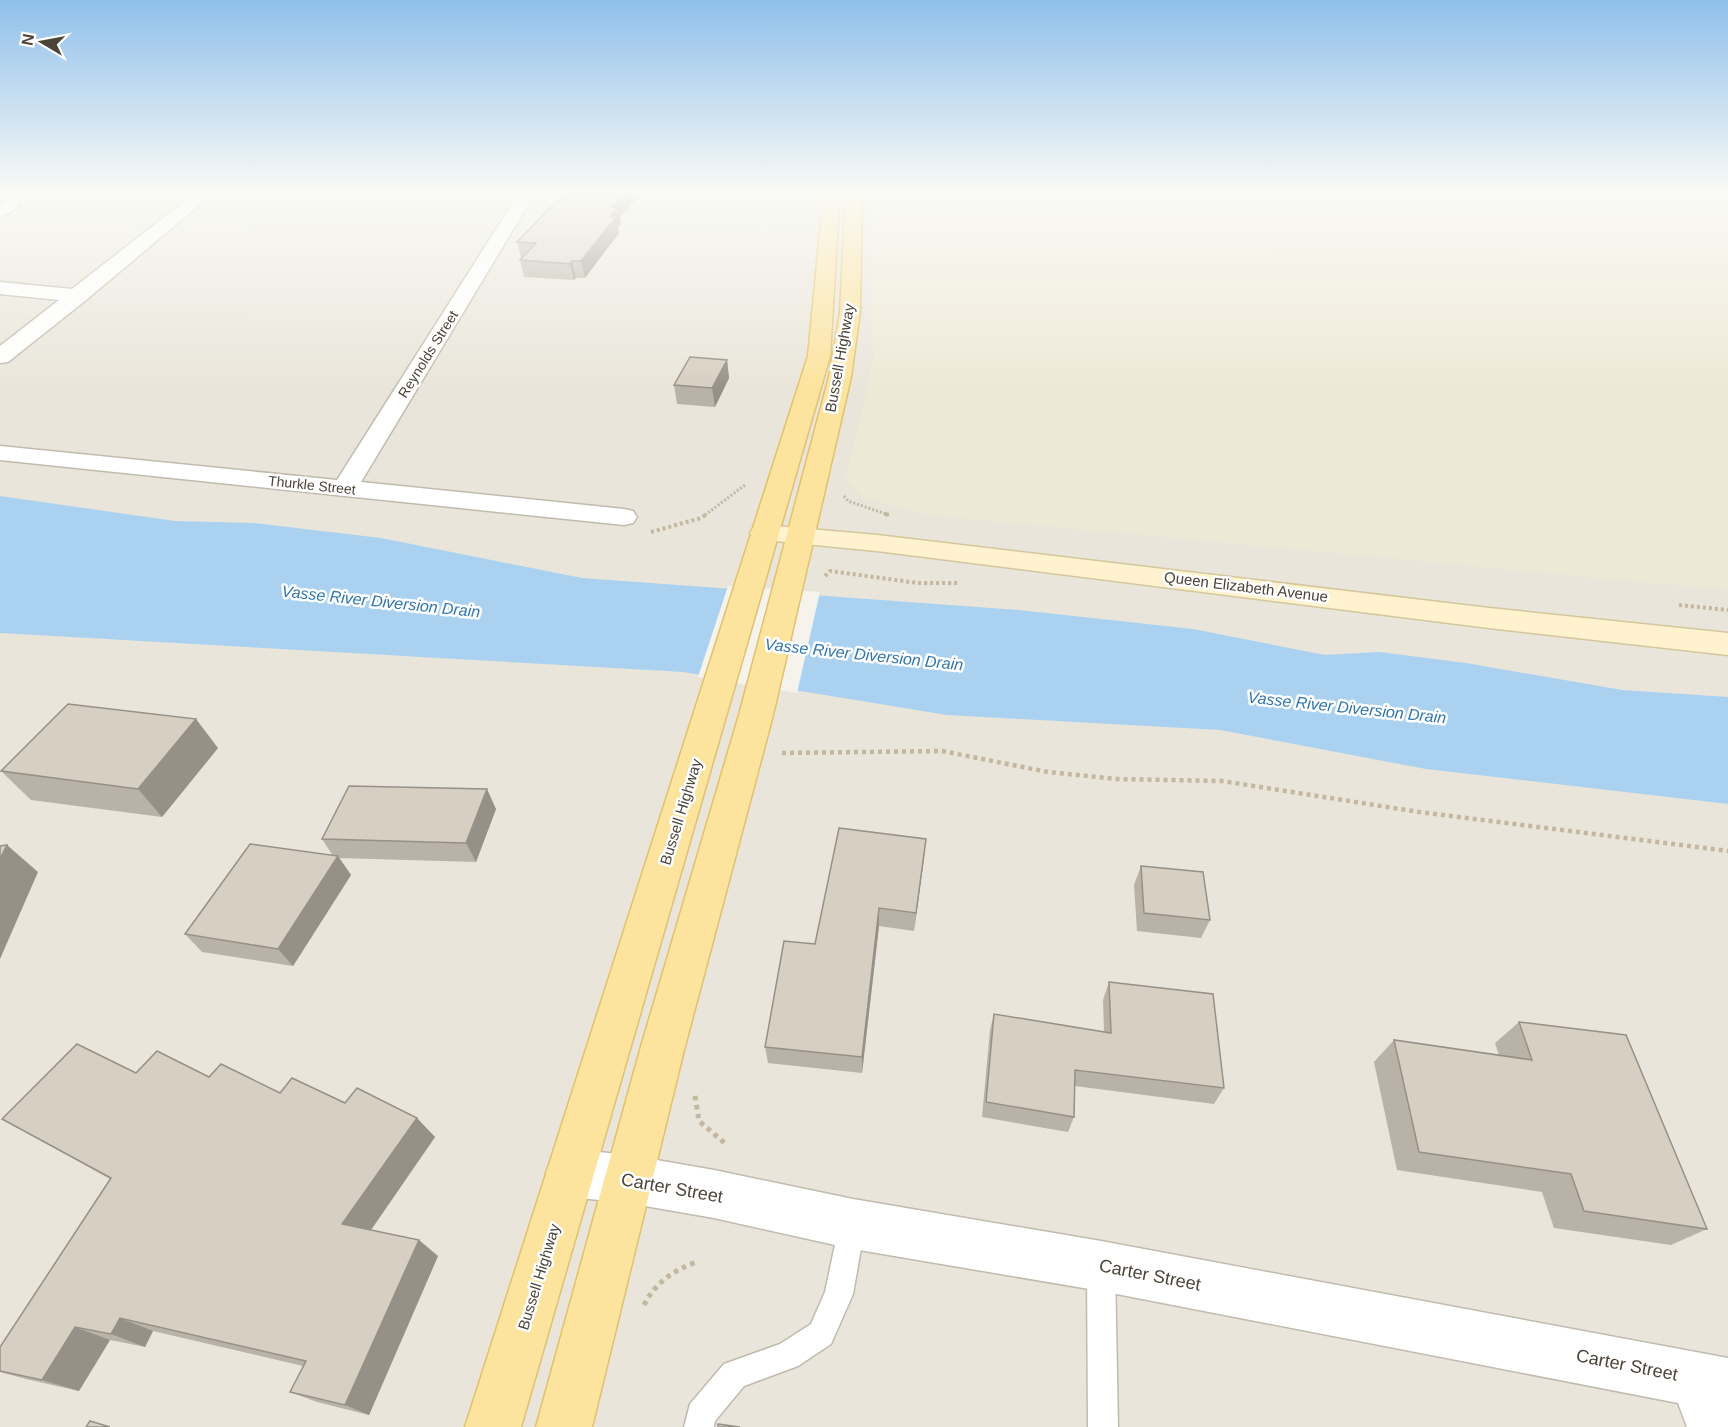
<svg xmlns="http://www.w3.org/2000/svg" width="1728" height="1427" font-family="Arial,sans-serif">
  <style>
    .residential { fill: #e9e5da }
    .education { fill: #eee8d6 }
    .water { fill: #aad2f0 }
    .pier { fill: #f5f3ec }
    .lines { fill: none; stroke-linecap: round; stroke-linejoin: round }
    .lane-casing { stroke: #c1bbae; stroke-width: 3 }
    .street-casing { stroke: #c1bbae; stroke-width: 3 }
    .secondary-casing { stroke: #d4c79c; stroke-width: 3 }
    .primary-casing { stroke: #e2c16d; stroke-width: 3 }
    .path-far3 { stroke: #c3b7a0; stroke-width: 3; stroke-dasharray: 2 2; stroke-linecap: butt }
    .path-far2 { stroke: #c3b7a0; stroke-width: 4; stroke-dasharray: 3 3; stroke-linecap: butt }
    .path-far1 { stroke: #c3b7a0; stroke-width: 4.5; stroke-dasharray: 4 4; stroke-linecap: butt }
    .path { stroke: #c3b7a0; stroke-width: 5; stroke-dasharray: 4.5 4.5; stroke-linecap: butt }
    .lane { fill: #fff; fill-rule: evenodd }
    .street { fill: #fff; fill-rule: evenodd }
    .secondary { fill: #fef3ce; fill-rule: evenodd }
    .primary { fill: #fce39e; fill-rule: evenodd }
    .wall { fill: #b9b2a6 }
    .shaded-wall { fill: #969187 }
    .building { fill: #d7cfc1; stroke: #969187; stroke-width: 1.5 }
    .labels { text-anchor: middle; stroke-width: 5; stroke-linejoin: round; paint-order: stroke }
    .far-street-label { font-size: 14px; fill: #4a4439; stroke: #fff }
    .street-label { font-size: 15px; fill: #4a4439; stroke: #fff }
    .water-label { font-size: 16px; font-style: italic; fill: #3177ad; stroke: #fff }
    .near-street-label { font-size: 18px; fill: #4a4439; stroke: #fff }
  </style>
  <rect width="100%" height="100%" fill="#f5f3ec"/>
  <!-- residential -->
  <path class="residential" d="M 0,190 L 1728,190 L 1728,1427 L 0,1427 Z"/>
  <!-- education -->
  <path class="education" d="M 874,190 L 1237,190 L 1424,193 L 1437,190 L 1728,190 L 1728,590 L 927,515 L 862,497 L 846,479 L 874,357 L 870,314 Z"/>
  <!-- water -->
  <path class="water" d="M 0,496 L 175,521 L 254,523 L 381,538 L 582,578 L 1019,610 L 1193,629 L 1325,655 L 1379,652 L 1466,663 L 1622,690 L 1728,697 L 1728,804 L 1426,769 L 1220,730 L 947,715 L 683,672 L 0,633 Z"/>
  <!-- pier -->
  <path class="pier" d="M 728,586 L 820,592 L 797,693 L 698,677 Z"/>
  <g class="lines">
    <defs>
      <path id="lane" d="M 852,1213 L 862,1216 L 865,1226 L 853,1294 L 831,1344 L 798,1366 L 744,1386 L 715,1421 L 714,1427 L 684,1427 L 690,1404 L 724,1364 L 780,1344 L 811,1324 L 825,1292 L 839,1226 L 842,1216 Z
        M 1101,1253 L 1111,1257 L 1115,1267 L 1118,1427 L 1088,1427 L 1087,1267 L 1091,1257 Z"/>
      <path id="street" d="M 5,190 L 21,190 C 21,205 16,212 0,216 L 0,204 L 4,202 Z
        M 199,190 L 217,190 L 86,300 L 8,362 L 0,363 L 0,346 L 59,300 L 0,294 L 0,282 L 72,289 Z
        M 521,190 L 537,190 L 361,482 L 624,509 L 633,511 L 637,517 L 633,523 L 624,525 L 0,460 L 0,446 L 337,480 Z
        M 570,1149 L 628,1155 L 714,1170 L 853,1199 L 1101,1241 L 1728,1358 L 1728,1427 L 1687,1427 L 1678,1403 L 1101,1291 L 853,1249 L 714,1218 L 628,1203 L 570,1197 L 553,1190 L 546,1173 L 553,1156 Z"/>
      <path id="secondary" d="M 764,525 L 877,535 L 1489,608 L 1728,633 L 1728,655 L 1489,628 L 877,551 L 754,539 L 750,533 L 754,527 Z"/>
      <path id="primary" d="M 824,190 L 840,190 L 830,356 L 521,1427 L 465,1427 L 808,356 Z
        M 846,190 L 862,190 L 860,312 L 851,377 L 773,715 L 684,1050 L 592,1427 L 536,1427 L 640,1050 L 739,715 L 829,377 L 840,312 Z"/>
    </defs>
    <!-- lane casing -->
    <use href="#lane" class="lane-casing"/>
    <!-- street casing -->
    <use href="#street" class="street-casing"/>
    <!-- secondary casing -->
    <use href="#secondary" class="secondary-casing"/>
    <!-- primary casing -->
    <use href="#primary" class="primary-casing"/>
    <!-- path-far3 -->
    <path class="path-far3" d="M 844,496 L 848,501 L 889,515
      M 705,515 L 745,485"/>
    <!-- path-far2 -->
    <path class="path-far2" d="M 885,514 L 889,515
      M 651,532 L 701,518 L 707,514
      M 825,576 L 830,571 L 918,583 L 959,583
      M 1679,605 L 1728,610"/>
    <!-- path-far1 -->
    <path class="path-far1" d="M 782,753 L 942,751 L 1048,772 L 1117,779 L 1222,781 L 1419,812 L 1728,851"/>
    <!-- path -->
    <path class="path" d="M 695,1096 L 699,1121 L 727,1145
      M 644,1305 C 656,1282 673,1271 696,1262"/>
    <!-- lane -->
    <use href="#lane" class="lane"/>
    <!-- street -->
    <use href="#street" class="street"/>
    <!-- secondary -->
    <use href="#secondary" class="secondary"/>
    <!-- primary -->
    <use href="#primary" class="primary"/>
  </g>
  <!-- wall -->
  <path class="wall" d="M 568,190 L 646,190 L 620,217 L 621,224 L 618,227 L 619,233 L 585,278 L 576,278 L 574,280 L 524,277 L 520,260 L 522,258 L 521,258 L 517,242 Z
    M 727,360 L 729,378 L 715,407 L 677,404 L 674,385 Z
    M 218,748 L 162,817 L 31,800 L 1,771 Z
    M 496,809 L 476,862 L 339,858 L 351,875 L 293,966 L 202,952 L 185,934 L 333,856 L 322,839 Z
    M 924,858 L 914,931 L 879,926 L 862,1073 L 768,1063 L 765,1047 L 815,944 Z
    M 1141,866 L 1210,920 L 1201,938 L 1137,931 L 1134,885 Z
    M 1109,982 L 1224,1088 L 1214,1104 L 1075,1086 L 1074,1117 L 1068,1132 L 982,1117 L 990,1030 L 994,1014 L 1104,1032 L 1103,1000 Z
    M 1519,1022 L 1707,1229 L 1671,1245 L 1554,1228 L 1542,1192 L 1397,1170 L 1374,1062 L 1394,1040 L 1499,1055 L 1495,1043 Z
    M 136,1073 L 209,1077 L 280,1093 L 345,1103 L 435,1137 L 371,1230 L 438,1256 L 369,1415 L 317,1402 L 290,1392 L 303,1366 L 153,1331 L 145,1347 L 110,1340 L 79,1391 L 26,1379 L 0,1372 L 0,1347 L 110,1179 L 2,1119 Z"/>
  <!-- shaded-wall -->
  <path class="shaded-wall" d="M 628,190 L 646,190 L 620,217 L 621,224 L 618,227 L 619,233 L 585,278 L 581,261 L 610,217 L 611,207 Z
    M 572,261 L 576,278 L 574,280 L 570,264 Z
    M 727,360 L 729,378 L 715,407 L 712,388 Z
    M 196,719 L 218,748 L 162,817 L 138,789 Z
    M 487,789 L 496,809 L 476,862 L 466,843 Z
    M 926,839 L 924,858 L 914,931 L 916,913 Z
    M 7,845 L 38,872 L 0,959 L 0,859 Z
    M 338,856 L 351,875 L 293,966 L 278,949 Z
    M 879,908 L 879,926 L 862,1073 L 862,1057 Z
    M 417,1118 L 435,1137 L 364,1240 L 342,1224 Z
    M 419,1240 L 438,1256 L 369,1415 L 345,1405 Z
    M 120,1318 L 153,1331 L 145,1347 L 111,1334 Z
    M 75,1327 L 110,1340 L 79,1391 L 42,1380 Z"/>
  <!-- building -->
  <path class="building" d="M 568,190 L 628,190 L 611,207 L 618,208 L 610,217 L 616,217 L 581,261 L 572,261 L 570,264 L 520,260 L 536,243 L 517,242 Z
    M 690,357 L 727,360 L 712,388 L 674,385 Z
    M 68,704 L 196,719 L 138,789 L 1,771 Z
    M 349,786 L 487,789 L 466,843 L 322,839 Z
    M 839,828 L 926,839 L 916,913 L 879,908 L 862,1057 L 765,1047 L 784,941 L 815,944 Z
    M 250,844 L 338,856 L 278,949 L 185,934 Z
    M 7,845 L 0,859 L 0,846 Z
    M 1141,866 L 1203,872 L 1210,920 L 1144,913 Z
    M 1109,982 L 1213,994 L 1224,1088 L 1075,1070 L 1074,1117 L 986,1102 L 994,1014 L 1111,1033 Z
    M 1519,1022 L 1626,1035 L 1707,1229 L 1584,1211 L 1571,1174 L 1419,1152 L 1394,1040 L 1532,1060 Z
    M 77,1044 L 136,1073 L 157,1051 L 209,1077 L 221,1064 L 280,1093 L 292,1078 L 345,1103 L 357,1088 L 417,1118 L 342,1224 L 419,1240 L 345,1405 L 290,1392 L 306,1361 L 120,1318 L 111,1334 L 75,1327 L 42,1380 L 0,1371 L 0,1347 L 111,1178 L 2,1119 Z
    M 90,1421 L 110,1427 L 86,1427 Z
    M 718,1424 L 740,1427 L 718,1427 Z"/>
  <!-- sky -->
  <linearGradient id="sky" x2="0" y2="1"><stop stop-color="#8fc0eb"/><stop offset="0.49" stop-color="#fafaf6"/><stop offset="1" stop-color="#fafaf6" stop-opacity="0"/></linearGradient>
  <rect width="1728" height="390" fill="url(#sky)"/>
  <g class="labels">
    <!-- far-street labels -->
    <g class="far-street-label">
      <text transform="translate(428 354) rotate(-58)" y="5">Reynolds Street</text>
      <text transform="translate(312 485) rotate(6)" y="5">Thurkle Street</text>
    </g>
    <!-- street labels -->
    <g class="street-label">
      <text transform="translate(840 358) rotate(-80)" y="5">Bussell Highway</text>
      <text transform="translate(1246 587) rotate(7)" y="5">Queen Elizabeth Avenue</text>
      <text transform="translate(681 812) rotate(-73)" y="5">Bussell Highway</text>
      <text transform="translate(539 1277) rotate(-73)" y="5">Bussell Highway</text>
    </g>
    <!-- water labels -->
    <g class="water-label">
      <text transform="translate(381 601) rotate(6)" y="6">Vasse River Diversion Drain</text>
      <text transform="translate(864 654) rotate(6)" y="6">Vasse River Diversion Drain</text>
      <text transform="translate(1347 707) rotate(6)" y="6">Vasse River Diversion Drain</text>
    </g>
    <!-- near-street labels -->
    <g class="near-street-label">
      <text transform="translate(672 1188) rotate(10)" y="6">Carter Street</text>
      <text transform="translate(1150 1275) rotate(11)" y="6">Carter Street</text>
      <text transform="translate(1627 1365) rotate(11)" y="6">Carter Street</text>
    </g>
  </g>
  <!-- north arrow -->
  <g transform="translate(42 42) rotate(280)" stroke="#ffffff" stroke-width="4.5" paint-order="stroke">
  <path d="M0-4.5L10 22L0 15L-10 22Z" fill="#4a4439"/>
  <text y="-9" font-size="16" font-weight="bold" text-anchor="middle" fill="#4a4439">N</text>
  </g>
</svg>
